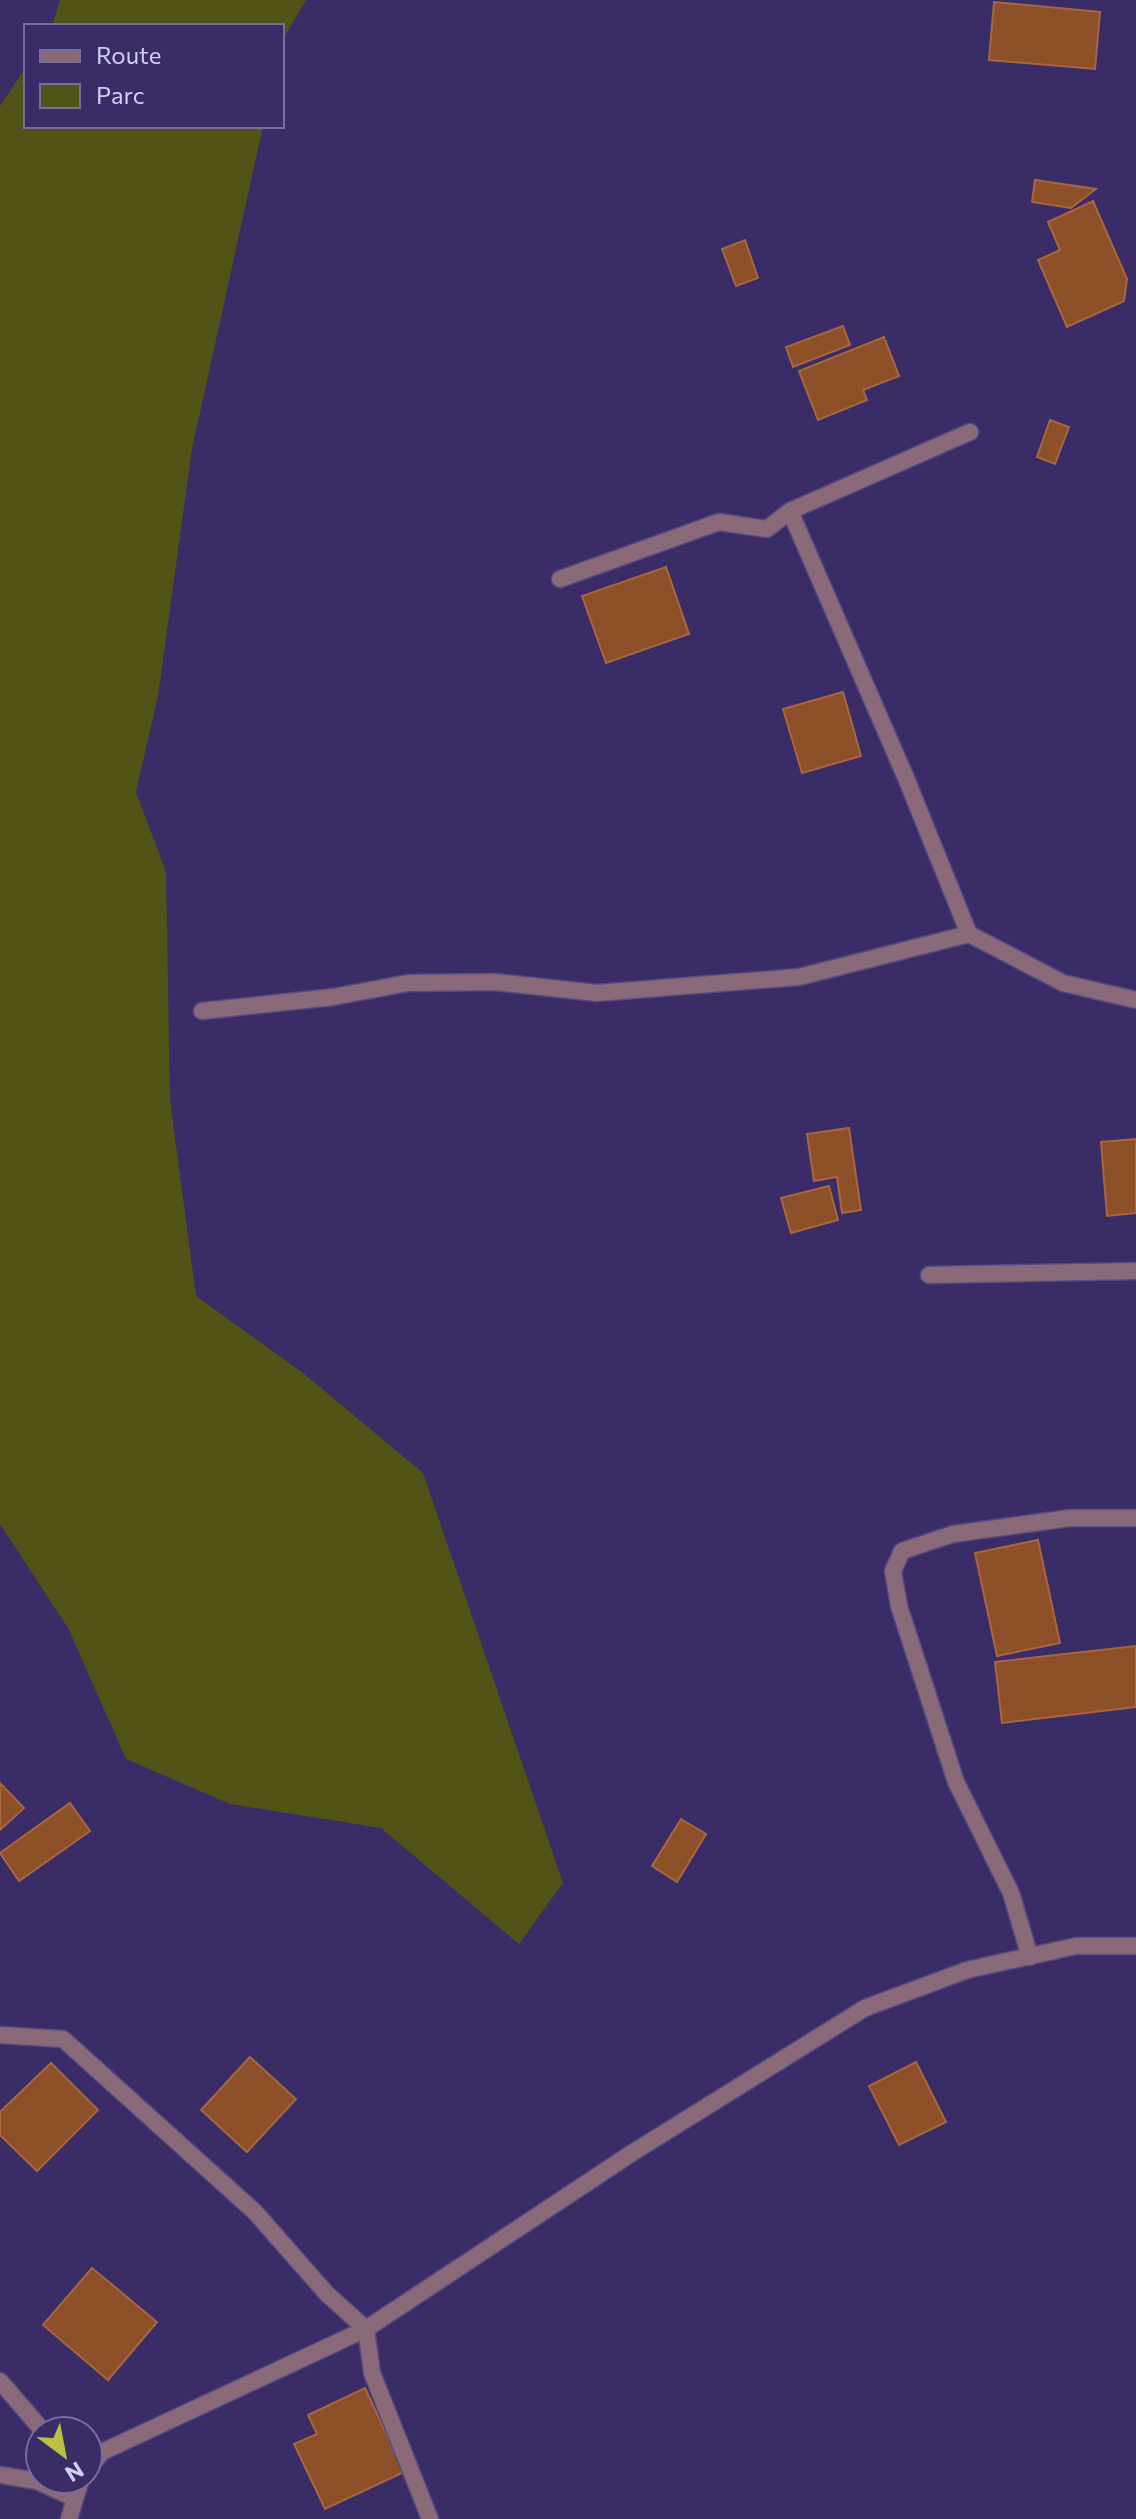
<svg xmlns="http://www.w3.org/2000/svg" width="1136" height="2519" font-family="Commissioner,sans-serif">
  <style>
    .green { fill: #525417 }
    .building { fill: #8e5028; stroke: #a86740; stroke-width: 2 }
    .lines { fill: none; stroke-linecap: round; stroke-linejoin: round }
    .minor-casing { stroke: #564980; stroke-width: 19 }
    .minor { stroke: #8a6a78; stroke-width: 16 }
  </style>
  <rect width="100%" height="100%" fill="#3a2c67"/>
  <!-- green -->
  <path class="green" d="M 60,0 L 306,0 L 282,41 L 282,26 L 52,26 Z
    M 26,67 L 26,126 L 263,126 L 192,449 L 158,696 L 136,792 L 166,872 L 170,1100 L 196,1296 L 303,1373 L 423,1473 L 563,1883 L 519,1944 L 381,1828 L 230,1804 L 126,1759 L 68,1628 L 0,1524 L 0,106 Z"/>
  <!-- building -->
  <path class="building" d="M 994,2 L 1100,12 L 1095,69 L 989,60 Z
    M 1035,180 L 1096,189 L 1071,208 L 1032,202 Z
    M 1093,201 L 1127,279 L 1124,301 L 1067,327 L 1038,260 L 1060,250 L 1048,222 Z
    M 745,240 L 758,278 L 736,286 L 722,249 Z
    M 843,326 L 850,345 L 793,367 L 786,347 Z
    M 884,337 L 899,376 L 863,390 L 867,400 L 818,420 L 799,371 Z
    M 1050,420 L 1069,427 L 1055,464 L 1037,457 Z
    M 666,567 L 689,634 L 606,663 L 582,596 Z
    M 843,692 L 861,756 L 802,773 L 783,709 Z
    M 849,1128 L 861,1210 L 842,1213 L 837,1177 L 814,1181 L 807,1134 Z
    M 1136,1139 L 1136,1213 L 1107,1216 L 1101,1142 Z
    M 829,1186 L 838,1220 L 791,1233 L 781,1198 Z
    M 1038,1540 L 1060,1643 L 997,1656 L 975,1553 Z
    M 1136,1646 L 1136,1707 L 1002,1723 L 995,1662 Z
    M 0,1783 L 24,1808 L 0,1830 Z
    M 70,1803 L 90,1831 L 19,1881 L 0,1853 Z
    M 681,1819 L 706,1834 L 677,1882 L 652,1866 Z
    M 250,2057 L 296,2099 L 247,2152 L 201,2110 Z
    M 916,2062 L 946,2122 L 899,2145 L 869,2086 Z
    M 51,2063 L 98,2110 L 37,2171 L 0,2135 L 0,2112 Z
    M 92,2268 L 157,2322 L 108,2380 L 43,2325 Z
    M 365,2388 L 404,2472 L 325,2509 L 294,2444 L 317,2434 L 308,2415 Z"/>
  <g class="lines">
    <defs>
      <path id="minor" d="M 790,511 L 906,778 L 969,934 L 1063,983 L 1136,1000
        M 560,579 L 719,522 L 767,529 L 790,511 L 970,432
        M 202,1011 L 333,997 L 408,983 L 495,982 L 597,993 L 799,977 L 969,934
        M 929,1275 L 1136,1271
        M 1030,1957 L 1011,1893 L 956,1782 L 899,1606 L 893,1571 L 902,1551 L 953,1534 L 1070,1518 L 1136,1518
        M 0,2035 L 63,2039 L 255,2212 L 327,2294 L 366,2329 L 372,2373 L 430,2519
        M 0,2381 L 43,2431
        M 88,2469 L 102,2452 L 366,2329 L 632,2153 L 865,2008 L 967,1970 L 1076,1946 L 1136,1946
        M 0,2475 L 37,2481 L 74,2498
        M 69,2519 L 81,2479"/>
    </defs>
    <!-- minor casing -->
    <use href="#minor" class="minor-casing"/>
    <!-- minor -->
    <use href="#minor" class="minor"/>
  </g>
  <!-- legend -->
  <rect x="24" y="24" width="260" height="104" fill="#3a2c67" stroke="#776d9f" stroke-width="2"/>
  <rect x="40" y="50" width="40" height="12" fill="#8a6a78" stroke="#776d9f" stroke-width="2"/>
  <text x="96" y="64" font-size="24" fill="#d3cff3">Route</text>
  <rect x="40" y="84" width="40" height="24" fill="#525417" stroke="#776d9f" stroke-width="2"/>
  <text x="96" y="104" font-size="24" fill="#d3cff3">Parc</text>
  <!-- north arrow -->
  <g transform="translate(64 2455) rotate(148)"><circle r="38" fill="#3a2c67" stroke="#776d9f" stroke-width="2"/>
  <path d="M0-6L14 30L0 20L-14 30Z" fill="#bbc044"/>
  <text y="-12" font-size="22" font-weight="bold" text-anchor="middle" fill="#d3cff3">N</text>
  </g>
</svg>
